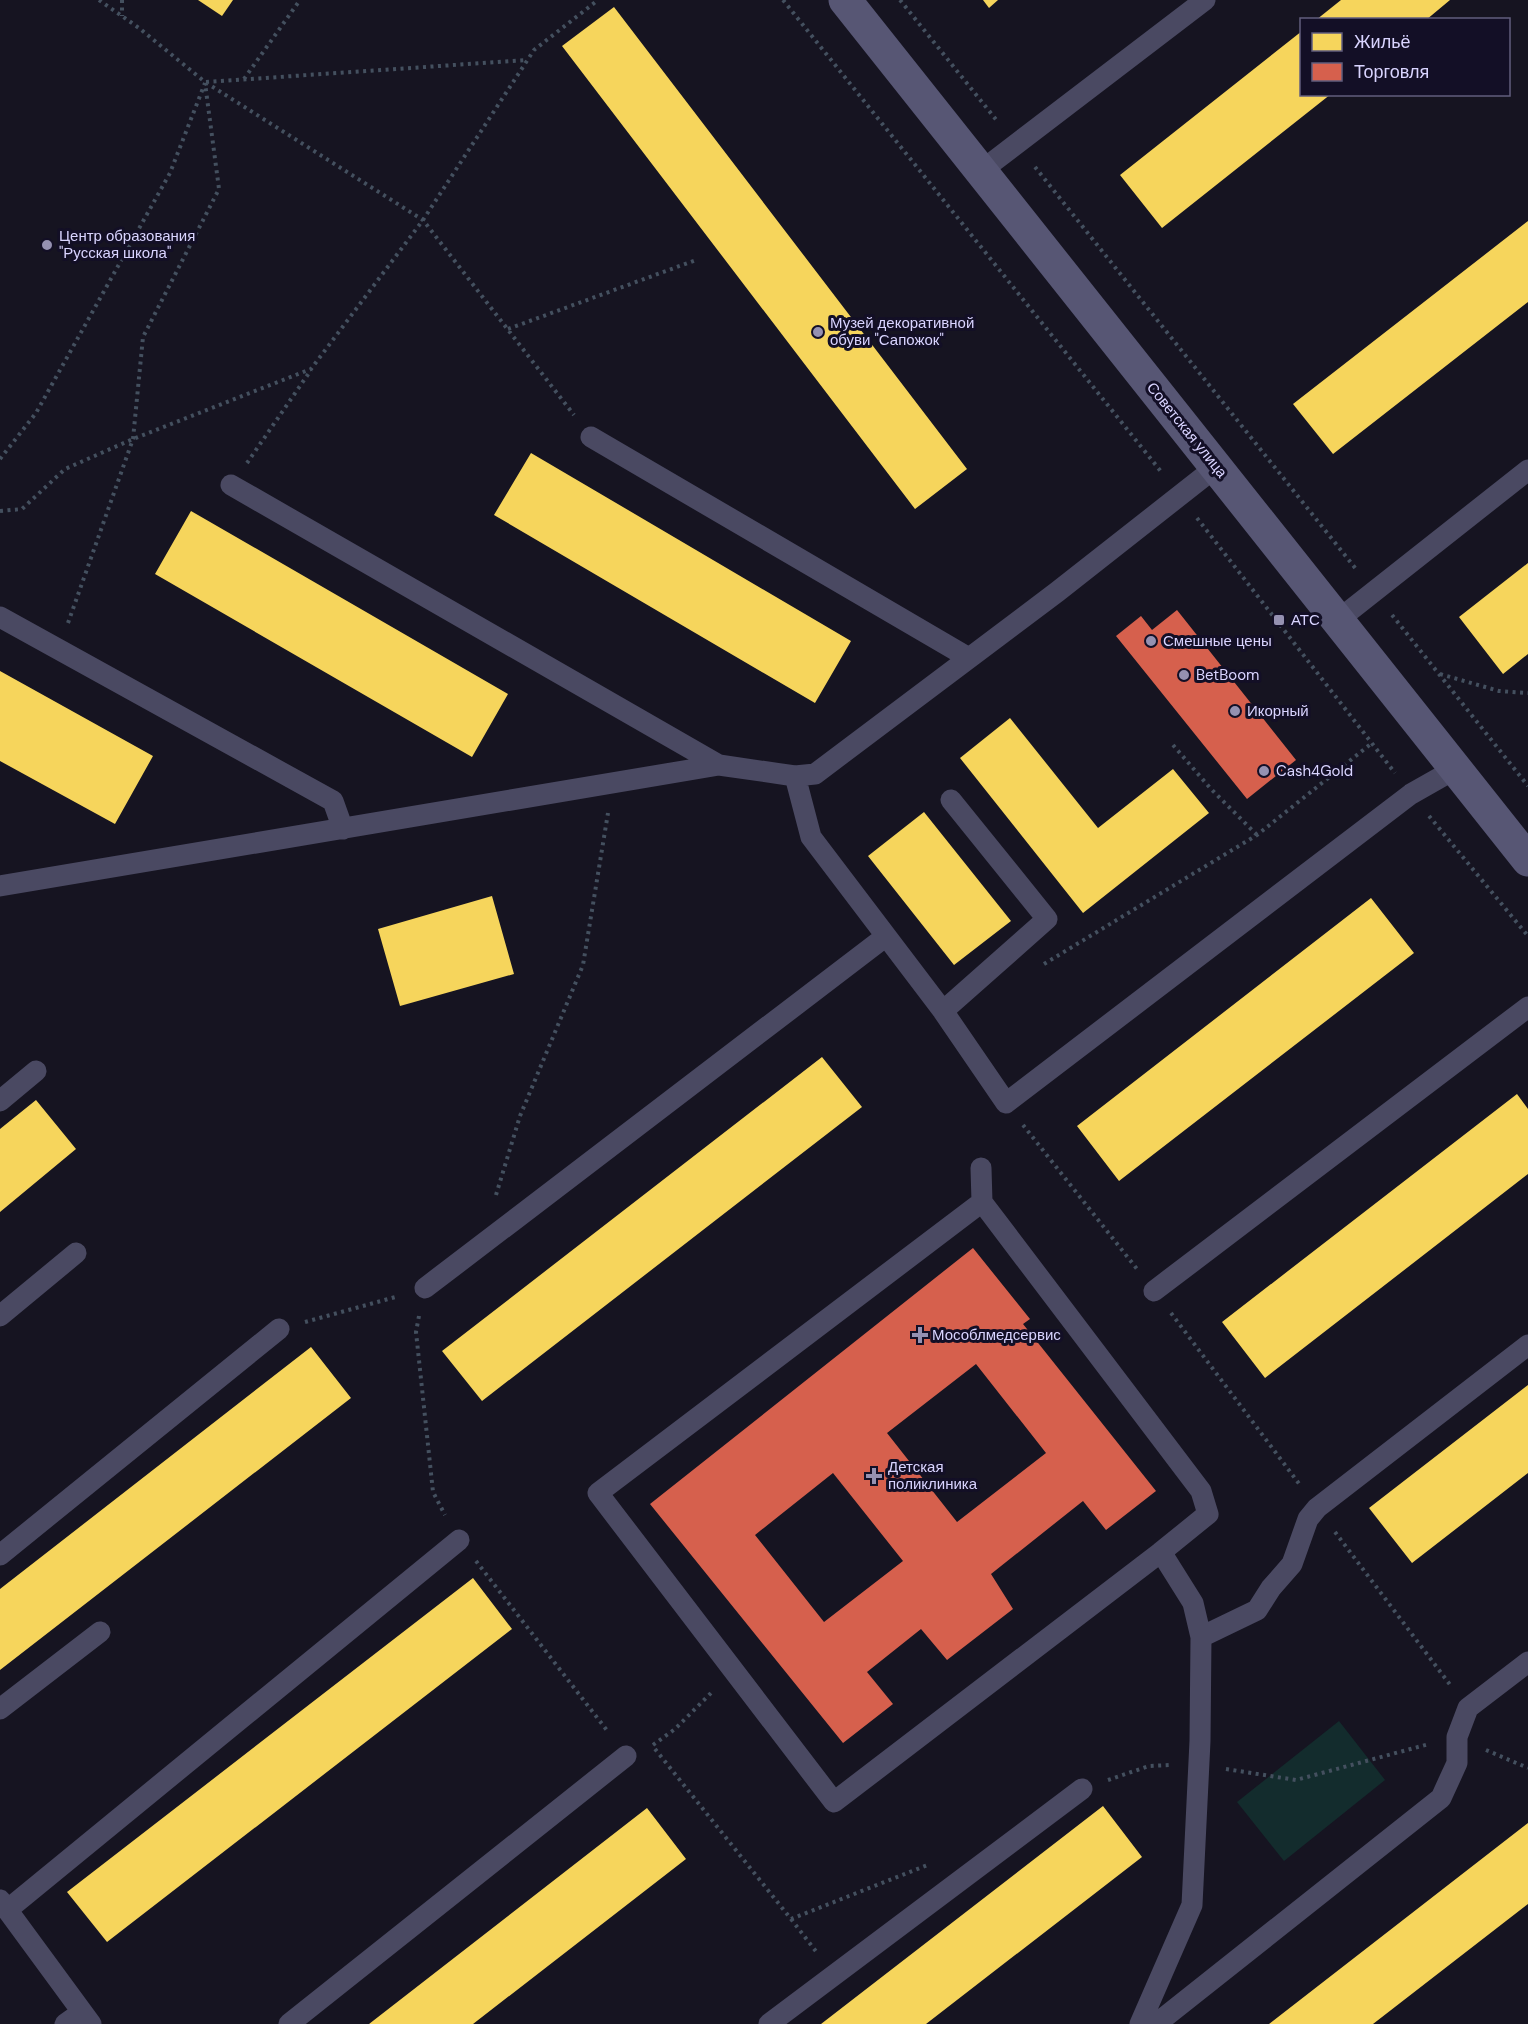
<svg xmlns="http://www.w3.org/2000/svg" width="1528" height="2024" font-family="'DM Sans',sans-serif">
  <style>
    .green { fill: #132c2d }
    .homes { fill: #f6d55c }
    .shops { fill: #d6604d; fill-rule: evenodd }
    .lines { fill: none; stroke-linecap: round; stroke-linejoin: round }
    .path { stroke: #44505f; stroke-width: 4; stroke-dasharray: 3 4.5; stroke-linecap: butt }
    .service { stroke: #4a4962; stroke-width: 21 }
    .secondary { stroke: #575674; stroke-width: 33 }
    .poi-dot { fill: #9591b1; stroke: #130f26; stroke-width: 2 }
    .labels { text-anchor: middle; stroke-width: 6; stroke-linejoin: round; paint-order: stroke }
    .poi-label { font-size: 15px; fill: #d9d4ff; stroke: #130f26; text-anchor: start }
    .street-label { font-size: 15px; fill: #d9d4ff; stroke: #130f26 }
  </style>
  <rect width="100%" height="100%" fill="#161421"/>
  <!-- green -->
  <path class="green" d="M 1339,1721 L 1385,1780 L 1284,1861 L 1237,1802 Z"/>
  <!-- homes -->
  <path class="homes" d="M 198,0 L 233,0 L 222,16 Z
    M 983,0 L 998,0 L 989,8 Z
    M 1341,0 L 1450,0 L 1426,20 L 1316,20 Z
    M 614,7 L 967,469 L 915,509 L 562,46 Z
    M 1302,31 L 1302,94 L 1331,94 L 1162,228 L 1120,175 Z
    M 1528,221 L 1528,302 L 1333,454 L 1293,404 Z
    M 531,453 L 851,641 L 815,703 L 494,515 Z
    M 191,511 L 508,694 L 472,757 L 155,574 Z
    M 1528,563 L 1528,654 L 1503,674 L 1459,617 Z
    M 0,671 L 153,756 L 115,824 L 0,761 Z
    M 1010,718 L 1098,828 L 1173,769 L 1209,813 L 1083,913 L 960,758 Z
    M 924,812 L 1011,921 L 954,965 L 868,856 Z
    M 492,896 L 514,974 L 400,1006 L 378,929 Z
    M 1371,898 L 1414,953 L 1119,1181 L 1077,1126 Z
    M 822,1057 L 862,1107 L 482,1401 L 442,1351 Z
    M 1517,1094 L 1528,1109 L 1528,1174 L 1265,1378 L 1222,1322 Z
    M 36,1100 L 76,1149 L 0,1212 L 0,1129 Z
    M 311,1347 L 351,1398 L 0,1670 L 0,1589 Z
    M 1528,1385 L 1528,1473 L 1412,1563 L 1369,1508 Z
    M 473,1578 L 512,1629 L 107,1942 L 67,1892 Z
    M 1103,1806 L 1142,1857 L 926,2024 L 821,2024 Z
    M 647,1808 L 686,1859 L 473,2024 L 369,2024 Z
    M 1528,1823 L 1528,1904 L 1373,2024 L 1269,2024 Z"/>
  <!-- shops -->
  <path class="shops" d="M 1177,610 L 1296,760 L 1247,799 L 1116,636 L 1141,616 L 1152,630 Z
    M 973,1248 L 1030,1319 L 1023,1324 L 1156,1491 L 1106,1530 L 1083,1501 L 991,1574 L 1013,1609 L 947,1660 L 921,1629 L 867,1672 L 893,1704 L 843,1743 L 650,1504 ZM 976,1364 L 1046,1453 L 957,1522 L 887,1433 ZM 833,1473 L 903,1561 L 824,1622 L 755,1535 Z"/>
  <g class="lines">
    <!-- path -->
    <path class="path" d="M 99,0 L 139,28 L 205,82 L 423,220 L 574,415
      M 122,0 L 122,16
      M 783,0 L 1163,474
      M 900,0 L 998,122
      M 244,79 L 300,0
      M 206,82 L 527,60
      M 1035,167 L 1356,569
      M 508,329 L 696,260
      M 0,459 L 36,413 L 170,173 L 205,83
      M 247,463 L 311,370
      M 0,511 L 22,509 L 65,469 L 133,439 L 311,369 L 423,220 L 534,50 L 598,0
      M 1197,518 L 1395,773
      M 1392,615 L 1528,786
      M 68,623 L 133,439 L 143,337 L 219,189 L 205,83
      M 1440,674 L 1499,691 L 1528,693
      M 1173,745 L 1211,789 L 1257,835
      M 1429,816 L 1528,936
      M 1044,964 L 1257,835 L 1372,743
      M 1023,1125 L 1137,1269
      M 496,1195 L 520,1116 L 583,965 L 608,813
      M 1171,1313 L 1300,1485
      M 419,1316 L 416,1332 L 433,1492 L 445,1515
      M 305,1322 L 399,1296
      M 1335,1532 L 1451,1686
      M 476,1561 L 609,1733
      M 653,1745 L 675,1729 L 714,1690
      M 655,1749 L 791,1919 L 930,1864
      M 1486,1750 L 1528,1768
      M 1226,1769 L 1296,1780 L 1429,1744
      M 1108,1780 L 1149,1766 L 1171,1765
      M 791,1919 L 818,1954"/>
    <!-- service -->
    <path class="service" d="M 981,171 L 1205,0
      M 591,437 L 969,658
      M 231,485 L 719,765
      M 0,617 L 333,801 L 343,829
      M 1338,620 L 1528,470
      M 795,776 L 811,837 L 943,1011 L 1006,1103 L 1411,794 L 1455,769
      M 0,886 L 719,765 L 795,776 L 815,774 L 1057,592 L 1216,467
      M 943,1011 L 1047,919 L 951,800
      M 0,1101 L 36,1071
      M 981,1168 L 982,1202
      M 425,1288 L 885,937
      M 1154,1291 L 1528,1007
      M 0,1316 L 76,1253
      M 1161,1552 L 1208,1514 L 1201,1491 L 982,1202 L 598,1493 L 834,1802 L 1161,1552 L 1193,1603 L 1201,1637
      M 0,1555 L 279,1329
      M 0,1709 L 100,1632
      M 0,1900 L 91,2024
      M 7,1910 L 459,1540
      M 65,2024 L 82,2012
      M 289,2024 L 626,1756
      M 769,2024 L 1082,1789
      M 1140,2024 L 1192,1905 L 1200,1741 L 1201,1637 L 1257,1610 L 1271,1588 L 1292,1564 L 1308,1519 L 1317,1508 L 1528,1345
      M 1156,2024 L 1441,1798 L 1457,1763 L 1457,1737 L 1468,1708 L 1528,1662"/>
    <!-- secondary -->
    <path class="secondary" d="M 845,0 L 1528,860"/>
  </g>
  <!-- markers -->
  <g class="poi-dot">
    <circle cx="47" cy="245" r="6"/>
    <circle cx="818" cy="332" r="6"/>
    <rect x="1273" y="614" width="12" height="12" rx="3"/>
    <circle cx="1151" cy="641" r="6"/>
    <circle cx="1184" cy="675" r="6"/>
    <circle cx="1235" cy="711" r="6"/>
    <circle cx="1264" cy="771" r="6"/>
    <path d="M917 1326h6v6h6v6h-6v6h-6v-6h-6v-6h6z"/>
    <path d="M871 1467h6v6h6v6h-6v6h-6v-6h-6v-6h6z"/>
  </g>
  <g class="labels">
    <!-- poi labels -->
    <g class="poi-label">
      <text x="59" y="241">Центр образования<tspan x="59" dy="17">"Русская школа"</tspan></text>
      <text x="830" y="328">Музей декоративной<tspan x="830" dy="17">обуви "Сапожок"</tspan></text>
      <text x="1291" y="625">АТС</text>
      <text x="1163" y="646">Смешные цены</text>
      <text x="1196" y="680">BetBoom</text>
      <text x="1247" y="716">Икорный</text>
      <text x="1276" y="776">Cash4Gold</text>
      <text x="932" y="1340">Мособлмедсервис</text>
      <text x="888" y="1472">Детская<tspan x="888" dy="17">поликлиника</tspan></text>
    </g>
    <!-- street labels -->
    <g class="street-label">
      <text transform="translate(1187 430) rotate(51)" y="5">Советская улица</text>
    </g>
  </g>
  <!-- legend -->
  <rect x="1300" y="18" width="210" height="78" fill="#130f26" stroke="#625e7d" stroke-width="1.5"/>
  <rect x="1312" y="33" width="30" height="18" fill="#f6d55c" stroke="#625e7d" stroke-width="1.5"/>
  <text x="1354" y="48" font-size="18" fill="#d9d4ff">Жильё</text>
  <rect x="1312" y="63" width="30" height="18" fill="#d6604d" stroke="#625e7d" stroke-width="1.5"/>
  <text x="1354" y="78" font-size="18" fill="#d9d4ff">Торговля</text>
</svg>
